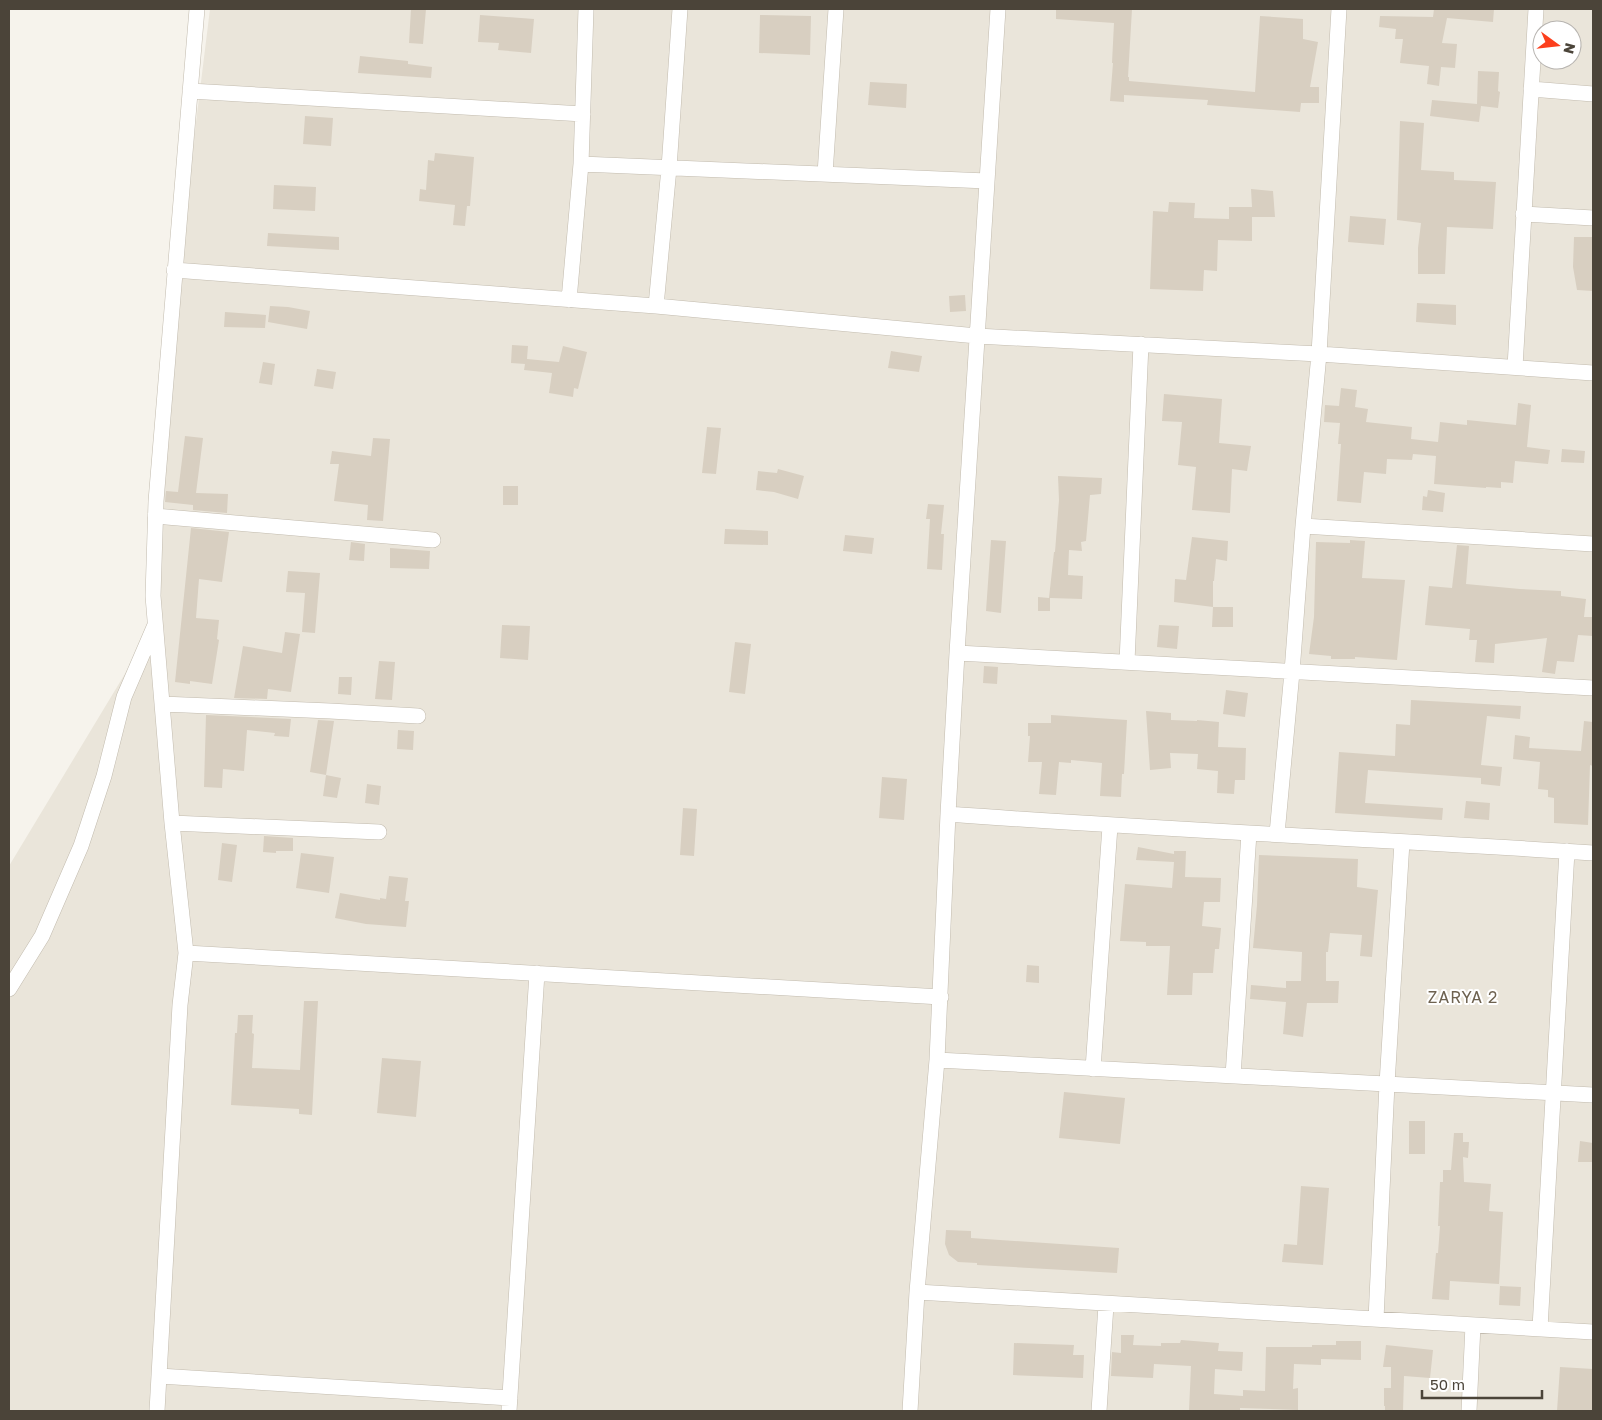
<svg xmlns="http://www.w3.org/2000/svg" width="1602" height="1420" font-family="'Golos Text',sans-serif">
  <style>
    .residential { fill: #eae5da; fill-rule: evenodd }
    .building { fill: #d8cfc1 }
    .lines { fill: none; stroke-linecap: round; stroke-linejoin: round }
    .minor-casing { stroke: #c2bbae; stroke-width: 16 }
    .minor { stroke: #fff; stroke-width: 15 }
    .labels { text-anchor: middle; stroke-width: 4; stroke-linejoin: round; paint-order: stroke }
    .quarter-label { font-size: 16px; letter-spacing: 1px; fill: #6e6250; stroke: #fff }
  </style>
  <rect width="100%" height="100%" fill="#f6f3ec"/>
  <!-- residential -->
  <path class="residential" d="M 210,9 L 1593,9 L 1593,1411 L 9,1411 L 9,866 L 155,624 L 168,349 ZM 1542,30 L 1572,30 L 1572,60 L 1542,60 Z"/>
  <!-- building -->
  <path class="building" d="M 411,9 L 426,9 L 423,44 L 409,43 Z
    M 1056,9 L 1132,9 L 1128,77 L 1129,77 L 1129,81 L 1255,92 L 1260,16 L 1303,19 L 1303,39 L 1318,42 L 1310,87 L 1319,87 L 1319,103 L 1301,103 L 1300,112 L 1207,105 L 1208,100 L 1124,95 L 1124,102 L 1110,101 L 1113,63 L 1112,63 L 1114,23 L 1056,19 Z
    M 1434,9 L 1494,9 L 1493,22 L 1447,18 L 1442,43 L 1457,44 L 1455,68 L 1441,67 L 1439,86 L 1427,84 L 1429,66 L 1400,63 L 1403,39 L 1395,39 L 1396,29 L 1379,27 L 1380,16 L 1433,17 Z
    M 480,15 L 534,19 L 531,53 L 498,50 L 499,43 L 478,42 Z
    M 760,15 L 811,16 L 810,55 L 759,53 Z
    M 360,56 L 408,61 L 408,64 L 432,67 L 431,78 L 358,73 Z
    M 1478,71 L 1499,72 L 1498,91 L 1500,92 L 1498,108 L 1481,106 L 1479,122 L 1430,116 L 1432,100 L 1477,104 Z
    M 870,82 L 907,84 L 906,108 L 868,105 Z
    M 305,116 L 333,118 L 331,146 L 303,144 Z
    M 1400,121 L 1424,123 L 1421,170 L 1454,172 L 1454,180 L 1496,182 L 1493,229 L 1447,227 L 1445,274 L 1418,274 L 1418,248 L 1421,223 L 1397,220 Z
    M 435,153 L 474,157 L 470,206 L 467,206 L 465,226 L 453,225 L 455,205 L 419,201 L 420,189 L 426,190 L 428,160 L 434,161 Z
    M 274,185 L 316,187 L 315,211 L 273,209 Z
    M 1251,189 L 1273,191 L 1275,217 L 1252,217 L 1252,241 L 1218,240 L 1217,271 L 1204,270 L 1203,291 L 1150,289 L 1153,211 L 1168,212 L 1169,202 L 1195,203 L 1194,218 L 1229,219 L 1229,207 L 1252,207 Z
    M 1350,216 L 1386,219 L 1384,245 L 1348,242 Z
    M 268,233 L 339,237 L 339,250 L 267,246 Z
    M 1574,237 L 1593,237 L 1593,291 L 1577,290 L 1573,267 Z
    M 965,295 L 966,311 L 950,312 L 949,296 Z
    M 1417,303 L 1456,305 L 1456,325 L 1416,322 Z
    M 270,306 L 288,307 L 310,311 L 307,329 L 268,322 Z
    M 225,312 L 266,315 L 265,328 L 224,327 Z
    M 512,345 L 528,346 L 527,359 L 559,362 L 563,346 L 587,352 L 578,389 L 574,388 L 573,397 L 549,393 L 552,373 L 524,370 L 525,364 L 511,363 Z
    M 891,351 L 922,356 L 919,372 L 888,368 Z
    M 263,362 L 275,364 L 272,385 L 259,383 Z
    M 317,369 L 336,372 L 333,389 L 314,386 Z
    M 1341,388 L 1357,390 L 1355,407 L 1368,409 L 1366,422 L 1412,427 L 1411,439 L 1438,442 L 1440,422 L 1467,425 L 1467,420 L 1516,425 L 1518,403 L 1531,405 L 1527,447 L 1550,450 L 1548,464 L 1515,461 L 1513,483 L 1501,482 L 1501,488 L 1486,487 L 1486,488 L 1434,484 L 1436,456 L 1413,454 L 1412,460 L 1387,459 L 1386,474 L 1364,472 L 1361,503 L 1337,501 L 1341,444 L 1338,444 L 1340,423 L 1324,422 L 1325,405 L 1339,406 Z
    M 1164,394 L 1222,399 L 1219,443 L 1251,446 L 1247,471 L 1232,469 L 1230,513 L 1192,510 L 1196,467 L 1178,465 L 1182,422 L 1162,421 Z
    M 707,427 L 721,428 L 716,474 L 702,473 Z
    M 185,436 L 203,438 L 196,493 L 228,494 L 227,513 L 193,510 L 193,505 L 165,502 L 166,491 L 178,492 Z
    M 373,438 L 390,439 L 383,521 L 367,520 L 368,505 L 334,501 L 339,464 L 330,464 L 332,451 L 371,456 Z
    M 1562,449 L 1585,451 L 1584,463 L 1561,462 Z
    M 778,469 L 804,476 L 798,499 L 774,492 L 756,490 L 758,471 L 777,473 Z
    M 1058,476 L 1102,478 L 1101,494 L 1090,495 L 1086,541 L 1081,542 L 1082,551 L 1069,550 L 1068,575 L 1083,576 L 1082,599 L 1050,598 L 1050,611 L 1038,611 L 1038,597 L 1049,598 L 1054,552 L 1055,552 L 1059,500 Z
    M 503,486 L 518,486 L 518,505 L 503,505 Z
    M 1428,490 L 1445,493 L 1443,512 L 1422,510 L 1423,496 L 1427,497 Z
    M 928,504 L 944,505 L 941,534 L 944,534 L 942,570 L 927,569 L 930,519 L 926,519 Z
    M 191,528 L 229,532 L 222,582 L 199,579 L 196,618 L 219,620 L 217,639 L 219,640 L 212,684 L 190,681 L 190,684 L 175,682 Z
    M 725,529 L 768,531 L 768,545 L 724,544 Z
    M 845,535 L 874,538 L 872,554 L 843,551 Z
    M 1192,537 L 1228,541 L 1227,561 L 1216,559 L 1214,581 L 1213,581 L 1213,607 L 1174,602 L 1175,579 L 1186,580 Z
    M 991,540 L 1006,541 L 1001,613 L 986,611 Z
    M 1350,540 L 1365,541 L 1362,578 L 1405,580 L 1397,660 L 1355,657 L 1355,659 L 1331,659 L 1331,656 L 1309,654 L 1314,617 L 1316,542 L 1350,543 Z
    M 351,542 L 365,544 L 364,561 L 349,560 Z
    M 1457,545 L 1469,546 L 1466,584 L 1520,589 L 1561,591 L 1561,596 L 1586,599 L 1584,617 L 1593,617 L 1593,636 L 1578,635 L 1574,662 L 1557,661 L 1555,674 L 1542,672 L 1547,638 L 1495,644 L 1494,663 L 1475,662 L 1477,640 L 1469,640 L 1470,629 L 1425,625 L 1429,586 L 1452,588 Z
    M 390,548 L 430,551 L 429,569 L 390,568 Z
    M 288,571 L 320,573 L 315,633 L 302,632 L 305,593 L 286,592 Z
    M 1213,607 L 1233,607 L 1233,627 L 1212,627 Z
    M 502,625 L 530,626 L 528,660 L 500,658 Z
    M 1159,625 L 1179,626 L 1177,649 L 1157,647 Z
    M 285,632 L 300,634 L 291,692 L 268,689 L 267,699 L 234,698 L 243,646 L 282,653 Z
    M 735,642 L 751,644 L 745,694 L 729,692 Z
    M 379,661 L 395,662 L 392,700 L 375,699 Z
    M 984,666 L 998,667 L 997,684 L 983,683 Z
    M 339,677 L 352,677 L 351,695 L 338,694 Z
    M 1226,690 L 1248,693 L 1245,717 L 1223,714 Z
    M 1411,700 L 1521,706 L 1520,719 L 1487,716 L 1481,765 L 1502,767 L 1500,786 L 1481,784 L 1481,778 L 1368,770 L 1365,803 L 1443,808 L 1442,820 L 1335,813 L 1339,752 L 1395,756 L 1396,724 L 1410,725 Z
    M 1146,711 L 1171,713 L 1171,720 L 1197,721 L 1197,720 L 1219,722 L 1218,747 L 1246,748 L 1245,780 L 1235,780 L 1234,794 L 1217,793 L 1218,771 L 1197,769 L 1198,754 L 1170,753 L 1171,768 L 1150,770 Z
    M 206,715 L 291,719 L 289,737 L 274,736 L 275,733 L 247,730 L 244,771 L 223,769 L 222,788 L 204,787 Z
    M 1051,715 L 1127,720 L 1124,774 L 1122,774 L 1121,797 L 1100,796 L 1102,763 L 1071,760 L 1071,763 L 1059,762 L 1056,795 L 1039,794 L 1042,762 L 1028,762 L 1030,736 L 1028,736 L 1028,723 L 1051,723 Z
    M 318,720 L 334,721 L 326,775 L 310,772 Z
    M 1584,721 L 1593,722 L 1593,766 L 1590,765 L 1588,825 L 1554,823 L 1554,798 L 1548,797 L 1548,790 L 1538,789 L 1540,762 L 1513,759 L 1515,735 L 1530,737 L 1529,748 L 1581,751 Z
    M 398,730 L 414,731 L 413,750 L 397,749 Z
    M 326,775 L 341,778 L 337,798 L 323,796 Z
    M 882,777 L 907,779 L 904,820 L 879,818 Z
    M 367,784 L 381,786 L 379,805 L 365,803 Z
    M 1466,801 L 1490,803 L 1489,820 L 1464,818 Z
    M 683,808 L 697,809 L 694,856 L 680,855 Z
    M 264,836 L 293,838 L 293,851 L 276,851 L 276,853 L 263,852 Z
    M 222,843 L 237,845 L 232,882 L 218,880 Z
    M 1138,847 L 1174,854 L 1174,851 L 1186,851 L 1185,877 L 1221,878 L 1220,902 L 1204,902 L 1202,926 L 1221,928 L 1219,949 L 1215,949 L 1213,973 L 1193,973 L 1192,995 L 1167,995 L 1170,946 L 1146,946 L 1146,942 L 1120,941 L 1125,884 L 1172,888 L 1174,862 L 1136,860 Z
    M 301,853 L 334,857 L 329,893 L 296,888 Z
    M 1259,855 L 1358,859 L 1357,887 L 1378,890 L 1372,957 L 1360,956 L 1362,935 L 1330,933 L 1328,952 L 1326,952 L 1326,981 L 1339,981 L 1338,1003 L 1307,1003 L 1303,1037 L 1283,1034 L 1286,1002 L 1250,999 L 1251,985 L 1286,988 L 1286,981 L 1301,981 L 1302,952 L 1253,948 L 1257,905 Z
    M 389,876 L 408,878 L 405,901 L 409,901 L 406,927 L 366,924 L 335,918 L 340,893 L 380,900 L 380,898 L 386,899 Z
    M 1027,965 L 1039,966 L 1039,983 L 1026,982 Z
    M 304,1001 L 318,1001 L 312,1115 L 299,1114 L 299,1109 L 231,1105 L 235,1033 L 237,1033 L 238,1015 L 253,1015 L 252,1033 L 254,1034 L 252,1068 L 300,1070 Z
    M 382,1058 L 421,1061 L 416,1117 L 377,1113 Z
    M 1064,1092 L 1125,1098 L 1120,1144 L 1059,1138 Z
    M 1409,1121 L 1425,1121 L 1425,1154 L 1409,1154 Z
    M 1454,1133 L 1463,1133 L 1463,1142 L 1469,1142 L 1468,1158 L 1463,1157 L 1464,1182 L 1491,1184 L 1489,1211 L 1503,1212 L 1499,1284 L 1450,1281 L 1449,1300 L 1432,1299 L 1436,1253 L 1438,1253 L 1440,1226 L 1438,1226 L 1440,1182 L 1443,1182 L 1443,1170 L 1451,1170 Z
    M 1580,1141 L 1593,1143 L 1593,1162 L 1578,1162 Z
    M 1301,1186 L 1329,1188 L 1323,1265 L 1282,1262 L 1284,1244 L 1297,1245 Z
    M 946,1230 L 971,1231 L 971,1238 L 1119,1248 L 1117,1273 L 977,1265 L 977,1263 L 958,1262 L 949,1255 L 945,1244 Z
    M 1500,1286 L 1521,1287 L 1520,1306 L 1499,1305 Z
    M 1121,1335 L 1134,1335 L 1133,1345 L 1161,1346 L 1161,1343 L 1180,1343 L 1181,1340 L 1219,1343 L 1218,1351 L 1243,1352 L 1242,1371 L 1215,1369 L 1214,1394 L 1243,1396 L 1243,1390 L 1265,1391 L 1266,1347 L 1312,1347 L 1312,1345 L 1336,1345 L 1336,1341 L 1361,1341 L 1361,1360 L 1321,1359 L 1321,1365 L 1294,1364 L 1293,1389 L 1298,1388 L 1298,1410 L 1240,1408 L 1240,1411 L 1189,1411 L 1191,1366 L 1154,1364 L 1153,1378 L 1111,1376 L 1112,1352 L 1121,1353 Z
    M 1014,1343 L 1074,1345 L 1073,1355 L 1084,1355 L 1083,1378 L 1013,1375 Z
    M 1386,1345 L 1433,1350 L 1430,1378 L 1404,1376 L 1403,1411 L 1385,1411 L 1385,1406 L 1384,1406 L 1384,1388 L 1391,1388 L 1391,1367 L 1383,1367 Z
    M 1560,1367 L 1593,1369 L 1593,1411 L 1557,1411 Z"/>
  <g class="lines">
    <defs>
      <path id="minor" d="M 1531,89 L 1593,94
        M 190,91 L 583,114
        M 581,164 L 987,181
        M 825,174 L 836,9
        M 1523,214 L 1593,218
        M 174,270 L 656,306 L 977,336 L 1319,354 L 1593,373
        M 569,300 L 581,164 L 586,9
        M 656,306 L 669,168 L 680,9
        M 1515,367 L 1536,9
        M 155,516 L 433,540
        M 1303,526 L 1593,544
        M 957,653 L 1593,688
        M 1127,662 L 1141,344
        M 162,704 L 330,711 L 418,716
        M 948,814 C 1163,830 1378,839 1593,853
        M 172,823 L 379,832
        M 1277,834 L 1292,672 L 1303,526 L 1319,354 L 1339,9
        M 186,953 L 941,997
        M 9,989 L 42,936 L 81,846 L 104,776 L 124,697 L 155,625
        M 937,1060 L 1593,1095
        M 1093,1069 L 1110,826
        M 1233,1076 L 1249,833
        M 917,1292 L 1593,1332
        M 1376,1319 L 1387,1084 L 1402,842
        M 1540,1328 L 1567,851
        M 159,1376 L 510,1398
        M 157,1411 L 180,1005 L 186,953 L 172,823 L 153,596 L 156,501 L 197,9
        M 509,1411 L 537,973
        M 910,1411 L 917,1292 L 937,1060 L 948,814 L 957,653 L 998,9
        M 1099,1411 L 1106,1305
        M 1469,1411 L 1473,1325"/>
    </defs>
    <!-- minor casing -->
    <use href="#minor" class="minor-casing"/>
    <!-- minor -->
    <use href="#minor" class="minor"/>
  </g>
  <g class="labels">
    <!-- quarter labels -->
    <g class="quarter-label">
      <text x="1463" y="1003">ZARYA 2</text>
    </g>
  </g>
  <!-- border -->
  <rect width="1602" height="1420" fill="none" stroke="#4b4439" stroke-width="20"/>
  <!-- north arrow -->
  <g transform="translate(1557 45) rotate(105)"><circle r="24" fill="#ffffff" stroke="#b7b4b0"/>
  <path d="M0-4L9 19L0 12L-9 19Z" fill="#fc3f1d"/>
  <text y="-8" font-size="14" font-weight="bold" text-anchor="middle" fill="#4b4439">N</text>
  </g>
  <!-- scale -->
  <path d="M1422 1390v8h120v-8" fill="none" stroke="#4b4439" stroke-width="2.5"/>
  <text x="1430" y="1390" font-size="15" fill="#4b4439" stroke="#ffffff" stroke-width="4" paint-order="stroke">50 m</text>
</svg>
